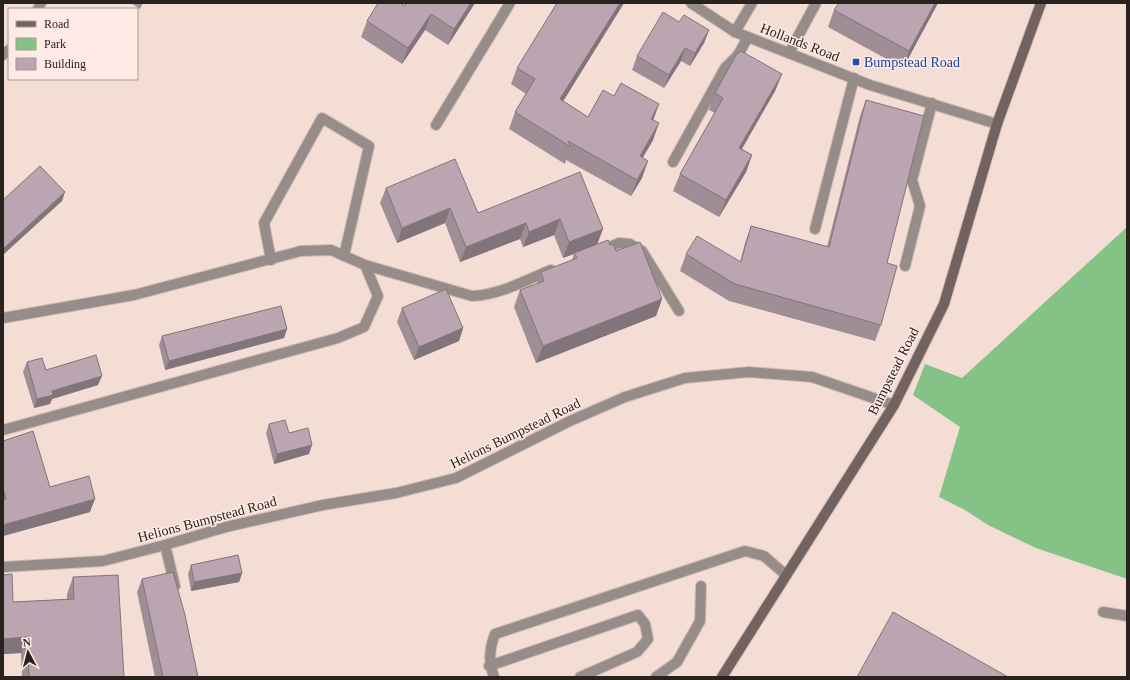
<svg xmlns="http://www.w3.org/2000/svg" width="1130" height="680" font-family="'Times New Roman',serif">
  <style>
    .green { fill: #84c385 }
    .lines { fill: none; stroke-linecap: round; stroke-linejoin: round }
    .service-casing { stroke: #d0bbb4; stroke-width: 12 }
    .minor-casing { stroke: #d0bbb4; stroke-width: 12 }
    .tertiary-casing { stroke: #d0bbb4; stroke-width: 12 }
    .secondary-casing { stroke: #d0bbb4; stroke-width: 12 }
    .service { stroke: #968c8a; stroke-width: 10 }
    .minor { stroke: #968c8a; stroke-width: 10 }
    .tertiary { stroke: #968c8a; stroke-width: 10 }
    .secondary { stroke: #726361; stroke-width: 10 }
    .wall { fill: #a08e97 }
    .shaded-wall { fill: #82747b }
    .building { fill: #baa5b0; stroke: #82747b }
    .transit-dot { fill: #1a4fb4; stroke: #feebe5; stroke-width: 1.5 }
    .labels { text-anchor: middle; stroke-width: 3; stroke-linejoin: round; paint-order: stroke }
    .street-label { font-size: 14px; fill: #2a221f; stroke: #feebe5 }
    .transit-label { font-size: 14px; fill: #164399; stroke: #feebe5; text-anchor: start }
  </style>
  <rect width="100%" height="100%" fill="#f4ddd5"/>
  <!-- green -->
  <path class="green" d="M 1127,227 L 1127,579 L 1036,548 L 988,525 L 965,510 L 939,497 L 960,427 L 913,395 L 925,364 L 962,378 Z"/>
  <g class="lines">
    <defs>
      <path id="service" d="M 735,32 L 752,3
        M 789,53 L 816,3
        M 743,59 L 738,55 L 748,37
        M 436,125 L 510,3
        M 673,162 L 725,68 L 738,55
        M 815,229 L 854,78
        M 602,250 L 619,243 L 630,244 L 642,251 L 679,311
        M 271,260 L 264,223 L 322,118 L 369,146 L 344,256
        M 365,265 L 472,296 C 500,295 526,280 551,270
        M 905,266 L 920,206 L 912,180 L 932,103
        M 3,430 L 338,338 L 364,327 L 378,296 L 365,265 L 331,250 L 301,251
        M 165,545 L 175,586
        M 1103,612 L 1127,616
        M 489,666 L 638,615 L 645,624 L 648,639 L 637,652 L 580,677
        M 494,677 C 488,662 489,649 495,634 L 745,551 L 764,556 L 786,575
        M 656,677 L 677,662 L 700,621 L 701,586"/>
      <path id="minor" d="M 3,318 L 134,295 L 301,251"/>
      <path id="tertiary" d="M 691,3 L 735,32 L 870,85 L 997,124
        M 38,9 L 41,3
        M 3,55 L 9,50
        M 3,567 L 103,561 L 165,545 L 226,527 L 323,505 L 396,493 L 456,478 L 570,421 L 625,397 L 685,378 L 749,372 L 812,377 L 894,405"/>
      <path id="secondary" d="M 722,677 L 894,405 L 944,304 L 997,124 L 1041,3"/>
    </defs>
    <!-- service casing -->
    <use href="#service" class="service-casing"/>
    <!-- minor casing -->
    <use href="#minor" class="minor-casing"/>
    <!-- tertiary casing -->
    <use href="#tertiary" class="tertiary-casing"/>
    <!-- secondary casing -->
    <use href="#secondary" class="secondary-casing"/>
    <!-- service -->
    <use href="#service" class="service"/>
    <!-- minor -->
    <use href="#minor" class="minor"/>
    <!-- tertiary -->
    <use href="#tertiary" class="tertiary"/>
    <!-- secondary -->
    <use href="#secondary" class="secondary"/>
  </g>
  <!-- wall -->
  <path class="wall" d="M 131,3 L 143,3 L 140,9 Z
    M 475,3 L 448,45 L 425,30 L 402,64 L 361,37 L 367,21 Z
    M 624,3 L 563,101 L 588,117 L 653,120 L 653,140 L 642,158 L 642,178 L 631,196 L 566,160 L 565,164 L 509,129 L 515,112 L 526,94 L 511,84 L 517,68 Z
    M 938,3 L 903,68 L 828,27 L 834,10 Z
    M 709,30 L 704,43 L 690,66 L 681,61 L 664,88 L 632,70 L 637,56 Z
    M 782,74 L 775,91 L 742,149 L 752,155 L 746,172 L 719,217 L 673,191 L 680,174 L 715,113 L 709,110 L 715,93 Z
    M 866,100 L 887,263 L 881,325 L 875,341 L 729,301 L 680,271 L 686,254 L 740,262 L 745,243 L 751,226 L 827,247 L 860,116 Z
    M 580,172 L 597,244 L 610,245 L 662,299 L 656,316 L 536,363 L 514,307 L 520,290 L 537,284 L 541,272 L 572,260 L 574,254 L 563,258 L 554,235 L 523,247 L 520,239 L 460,262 L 445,223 L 397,243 L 380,203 L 386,188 L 478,213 Z
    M 402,308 L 463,328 L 459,341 L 414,360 L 397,322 Z
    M 287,329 L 284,338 L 165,370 L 159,345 L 162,336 Z
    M 27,362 L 46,370 L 98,385 L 52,399 L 50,404 L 34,408 L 23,372 Z
    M 269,424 L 309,454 L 274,464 L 266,433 Z
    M 3,441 L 50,487 L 90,512 L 3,536 Z
    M 191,565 L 242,573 L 239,582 L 191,591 L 188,574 Z
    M 3,575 L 13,602 L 67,599 L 67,594 L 73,577 L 124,677 L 22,677 L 21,653 L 3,654 Z
    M 142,579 L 198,677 L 155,677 L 137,592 Z"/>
  <!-- shaded-wall -->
  <path class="shaded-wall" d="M 471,3 L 475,3 L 448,45 L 454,29 Z
    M 620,3 L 624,3 L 554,116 L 560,99 Z
    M 935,3 L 938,3 L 903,68 L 909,51 Z
    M 431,14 L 425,30 L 402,64 L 408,48 Z
    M 709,30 L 704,43 L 690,66 L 695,53 Z
    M 685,48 L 681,61 L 664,88 L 669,75 Z
    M 782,74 L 775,91 L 733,164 L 739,148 Z
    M 659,104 L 653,121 L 651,119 Z
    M 659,123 L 653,140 L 634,173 L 640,156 Z
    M 752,155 L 746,172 L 719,217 L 726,200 Z
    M 648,161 L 642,178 L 631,196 L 637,180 Z
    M 65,192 L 62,201 L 3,255 L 3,249 Z
    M 450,208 L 445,223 L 397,243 L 402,228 Z
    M 560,219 L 554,235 L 523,247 L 529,232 Z
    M 526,223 L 520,239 L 460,262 L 466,247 Z
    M 603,229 L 597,245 L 563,258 L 569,242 Z
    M 662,299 L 656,316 L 536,363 L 543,346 Z
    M 463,328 L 459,341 L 414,360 L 419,347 Z
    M 287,329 L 284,338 L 165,370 L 169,361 Z
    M 102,376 L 98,385 L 52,399 L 50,404 L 34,408 L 37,399 L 52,391 Z
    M 312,445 L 309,454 L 274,464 L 277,454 Z
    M 95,499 L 90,512 L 3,536 L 3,525 Z
    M 242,573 L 239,582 L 191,591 L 194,582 Z
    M 27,637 L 21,653 L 3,654 L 3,639 Z"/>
  <!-- building -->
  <path class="building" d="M 378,3 L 400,3 L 405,6 L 406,3 L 471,3 L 454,29 L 431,14 L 408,48 L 367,21 Z
    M 557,3 L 620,3 L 560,99 L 588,117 L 603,90 L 614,96 L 621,83 L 659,104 L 651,119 L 659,123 L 640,156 L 648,161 L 637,180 L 568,141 L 571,147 L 515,112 L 535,79 L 517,68 Z
    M 839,3 L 935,3 L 909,51 L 834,10 Z
    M 663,12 L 679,22 L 684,15 L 709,30 L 695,53 L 685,48 L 669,75 L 637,56 Z
    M 741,51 L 782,74 L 739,148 L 752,155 L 726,200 L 680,174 L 723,98 L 715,93 L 736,55 Z
    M 866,100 L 924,116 L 887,263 L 897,266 L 881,325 L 735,284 L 686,254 L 697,236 L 741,262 L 751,226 L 829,247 Z
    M 455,159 L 478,213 L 580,172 L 603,229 L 569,242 L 560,219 L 529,232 L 526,223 L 466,247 L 450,208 L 402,228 L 386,188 Z
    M 40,166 L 65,192 L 3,249 L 3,200 Z
    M 608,240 L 610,245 L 613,244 L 616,251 L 640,242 L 662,299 L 543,346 L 520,290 L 544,281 L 541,272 L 577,258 L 574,253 Z
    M 446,289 L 463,328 L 419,347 L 402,308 Z
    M 281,306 L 287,329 L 169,361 L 162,336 Z
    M 96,355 L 102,376 L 52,391 L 53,395 L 37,399 L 27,362 L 42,358 L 46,370 Z
    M 285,420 L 289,433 L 308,428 L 312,445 L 277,454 L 269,424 Z
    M 33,431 L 50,487 L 89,476 L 95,499 L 3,525 L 3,500 L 6,499 L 3,488 L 3,441 Z
    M 238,555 L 242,573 L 194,582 L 191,565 Z
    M 173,572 L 185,615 L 198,677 L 163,677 L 142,579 Z
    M 12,574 L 13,602 L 74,599 L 73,577 L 118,575 L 124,677 L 29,677 L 27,637 L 3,639 L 3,575 Z
    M 893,612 L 1008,677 L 857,677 Z"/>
  <!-- markers -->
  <rect class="transit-dot" x="852" y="58" width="8" height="8" rx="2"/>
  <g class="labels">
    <!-- street labels -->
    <g class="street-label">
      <text transform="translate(800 42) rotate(21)" y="5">Hollands Road</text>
      <text transform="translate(893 371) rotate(-63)" y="5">Bumpstead Road</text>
      <text transform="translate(515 433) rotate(-26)" y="5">Helions Bumpstead Road</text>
      <text transform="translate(207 519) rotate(-15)" y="5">Helions Bumpstead Road</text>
    </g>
    <!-- transit labels -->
    <g class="transit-label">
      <text x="864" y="67">Bumpstead Road</text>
    </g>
  </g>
  <!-- border -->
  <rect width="1130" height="680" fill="none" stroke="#2a221f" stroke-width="8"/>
  <!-- legend -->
  <rect x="8" y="8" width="130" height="72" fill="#feebe5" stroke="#a99b96"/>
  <rect x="16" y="21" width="20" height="6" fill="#726361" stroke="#a99b96"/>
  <text x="44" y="28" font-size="12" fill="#2a221f">Road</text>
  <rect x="16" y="38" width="20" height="12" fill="#84c385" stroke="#a99b96"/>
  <text x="44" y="48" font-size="12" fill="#2a221f">Park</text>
  <rect x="16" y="58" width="20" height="12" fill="#baa5b0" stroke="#a99b96"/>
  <text x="44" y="68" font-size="12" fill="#2a221f">Building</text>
  <!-- north arrow -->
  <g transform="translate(28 652) rotate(353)" stroke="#feebe5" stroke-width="3" paint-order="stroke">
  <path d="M0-3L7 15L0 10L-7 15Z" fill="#2a221f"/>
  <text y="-6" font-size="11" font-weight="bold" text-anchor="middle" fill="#2a221f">N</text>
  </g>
</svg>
